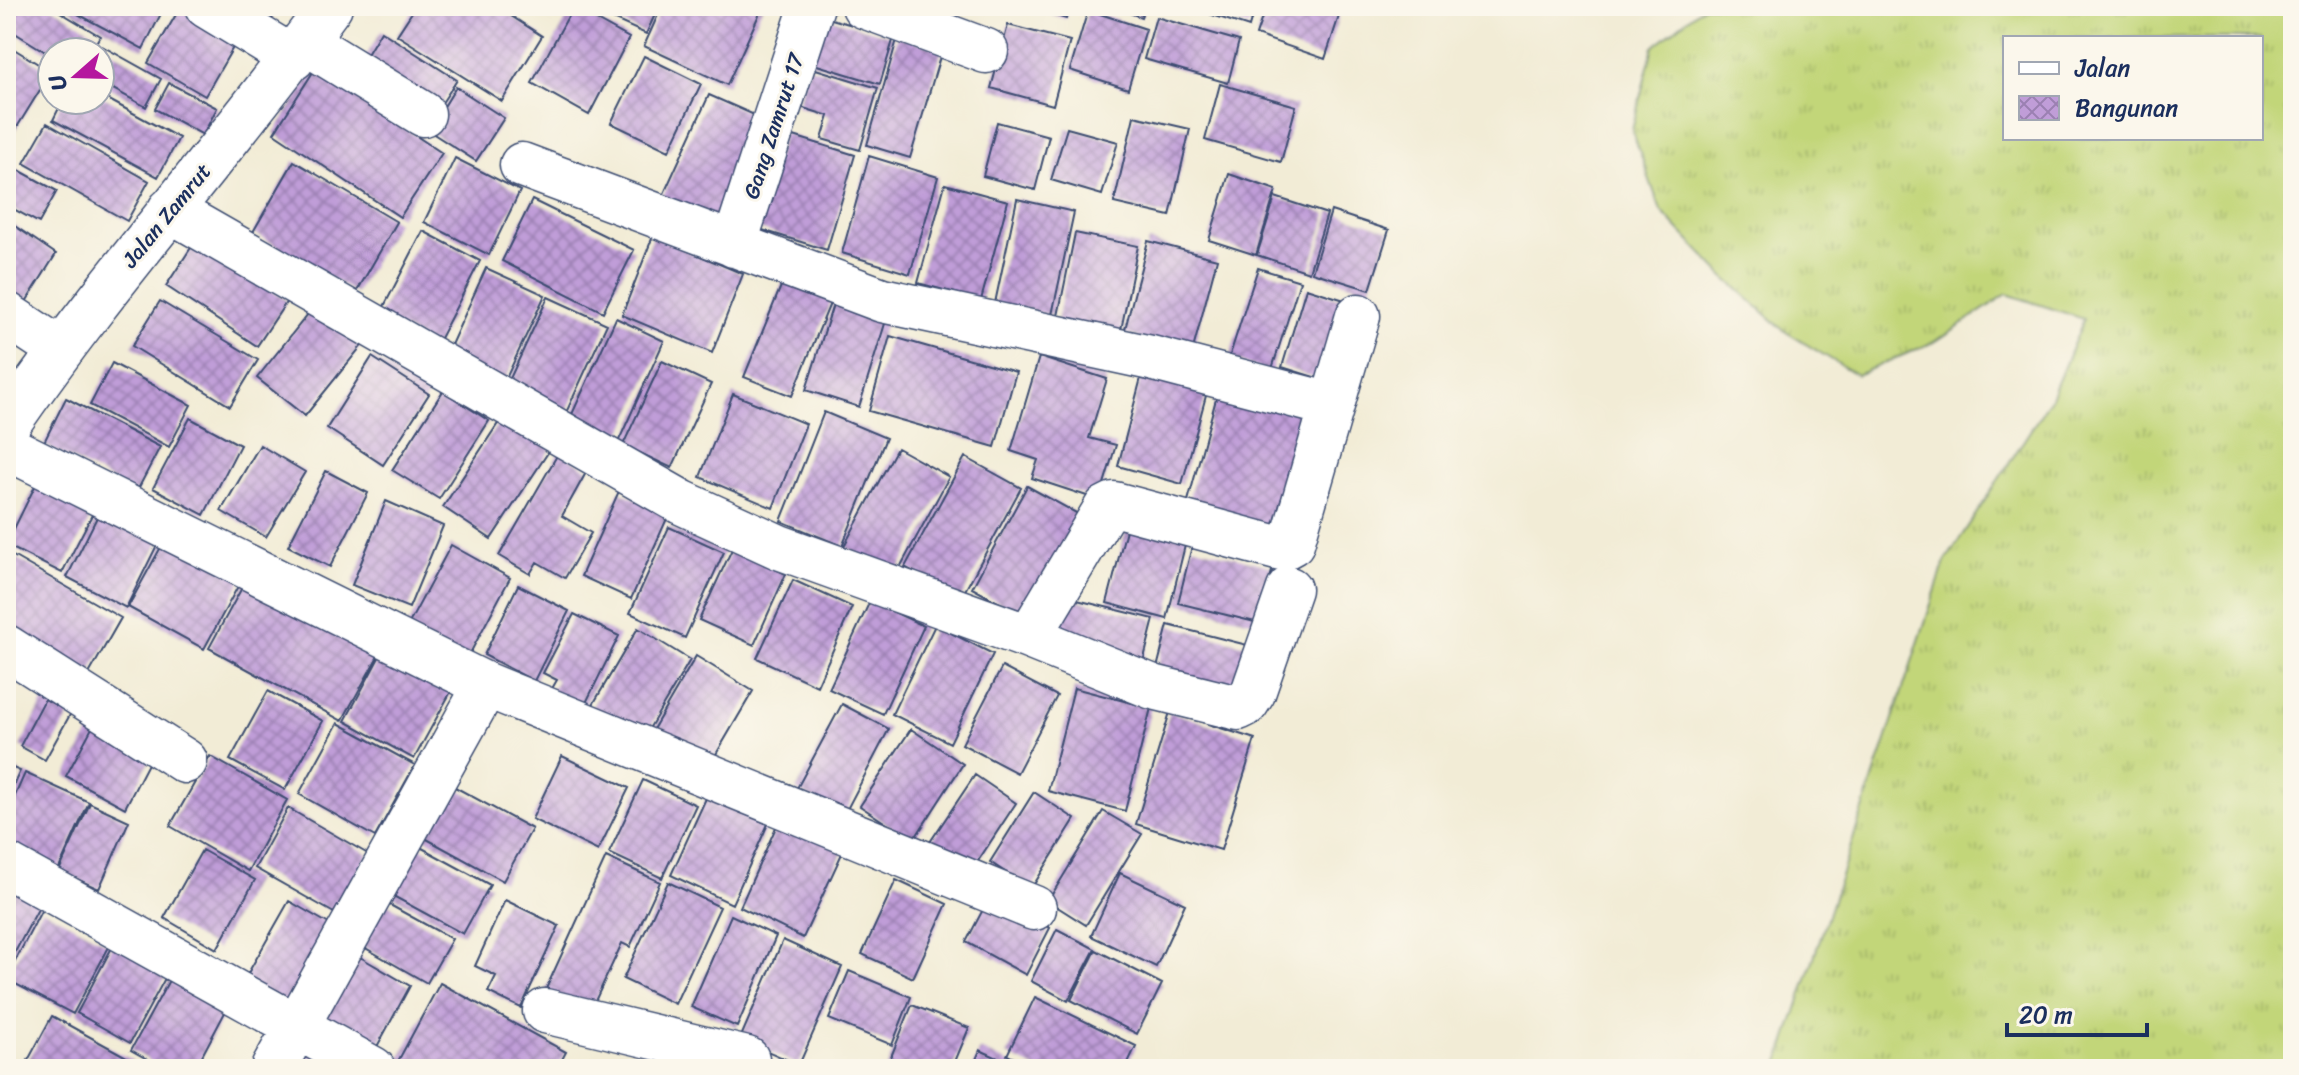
<svg xmlns="http://www.w3.org/2000/svg" width="2299" height="1075" font-family="Sriracha,sans-serif">
  <style>
    .grass { fill: url(#grass-tufts); stroke: #6e826c; stroke-width: 2; fill-rule: evenodd }
    .building { fill: url(#building-cross-hatch) }
    .lines { fill: none; stroke-linecap: round; stroke-linejoin: round }
    .minor-casing { stroke: #3b4b70; stroke-width: 47 }
    .minor { stroke: #fff; stroke-width: 44 }
    .labels { text-anchor: middle; stroke-width: 6; stroke-linejoin: round; paint-order: stroke }
    .street-label { font-size: 22px; fill: #1b2f5e; stroke: #fbf7ec }
  </style>
  <defs>
    <pattern id="grass-tufts" width="24" height="20" patternUnits="userSpaceOnUse" patternTransform="scale(2)"><rect width="24" height="20" fill="#c2d679"/><path d="M3 7l-1-3M5 7V3M7 7l1-3M15 17l-1-3M17 17v-4M19 17l1-3" fill="none" stroke="#a6b86b"/></pattern>
    <pattern id="building-cross-hatch" width="8" height="8" patternUnits="userSpaceOnUse" patternTransform="scale(2)"><rect width="8" height="8" fill="#c09dd8"/><path d="M0 0l8 8M0 8l8-8" fill="none" stroke="#9b80b2"/></pattern>
  </defs>
  <rect width="100%" height="100%" fill="#fbf7ec"/>
  <filter id="ink" filterUnits="userSpaceOnUse"><feTurbulence type="fractalNoise" baseFrequency=".0125" numOctaves="2"/><feDisplacementMap in="SourceGraphic" scale="16" xChannelSelector="R" yChannelSelector="G"/><feConvolveMatrix kernelMatrix="1 2 1 2 8 2 1 2 1" color-interpolation-filters="sRGB"/></filter>
  <filter id="wash" filterUnits="userSpaceOnUse"><feTurbulence type="fractalNoise" baseFrequency=".006" numOctaves="4" result="noise"/><feDisplacementMap in="SourceGraphic" scale="32" xChannelSelector="R" yChannelSelector="G"/><feGaussianBlur stdDeviation="1.8" result="paint"/><feColorMatrix in="noise" values="0 0 0 0 0 0 0 0 0 0 0 0 0 0 0 0 0 1.4 0 .05"/><feComposite in="paint" operator="in"/></filter>
  <g filter="url(#wash)">
    <rect width="100%" height="100%" fill="#f2ecd6"/>
    <!-- grass -->
    <path class="grass" d="M 1704,6 L 2293,6 L 2293,1069 L 1777,1069 L 1945,562 L 2050,400 L 2084,319 L 2007,294 L 1936,341 L 1857,375 L 1786,332 L 1723,276 L 1661,211 L 1632,130 L 1653,47 ZM 2005,38 L 2261,38 L 2261,138 L 2005,138 Z"/>
    <g id="blocks">
      <!-- building -->
      <path class="building" d="M 21,6 L 50,6 L 100,36 L 90,52 L 52,52 L 52,56 L 7,28 Z
        M 63,6 L 165,6 L 143,49 Z
        M 181,6 L 186,6 L 239,37 L 205,96 L 148,63 Z
        M 219,6 L 280,6 L 263,33 Z
        M 416,6 L 496,6 L 542,36 L 502,101 L 397,35 Z
        M 584,6 L 659,6 L 646,34 Z
        M 662,6 L 763,6 L 727,85 L 644,46 Z
        M 1025,6 L 1070,6 L 1066,19 Z
        M 1109,6 L 1145,6 L 1141,17 Z
        M 1185,6 L 1255,6 L 1249,27 Z
        M 1266,6 L 1309,6 L 1339,16 L 1325,59 L 1256,35 Z
        M 573,7 L 629,38 L 589,115 L 532,83 Z
        M 1088,10 L 1146,29 L 1128,89 L 1070,70 Z
        M 821,16 L 894,37 L 880,84 L 807,62 Z
        M 1156,17 L 1239,41 L 1228,83 L 1144,59 Z
        M 1008,25 L 1070,41 L 1053,105 L 991,88 Z
        M 381,31 L 457,80 L 434,115 L 359,68 Z
        M 898,36 L 942,50 L 910,158 L 867,145 Z
        M 6,44 L 51,72 L 6,145 Z
        M 102,46 L 161,79 L 146,107 L 100,82 L 99,52 Z
        M 644,56 L 701,84 L 669,151 L 611,123 Z
        M 809,67 L 878,88 L 860,150 L 822,139 L 829,116 L 797,106 Z
        M 315,69 L 442,153 L 400,217 L 274,133 Z
        M 169,83 L 217,108 L 203,135 L 155,109 Z
        M 1220,84 L 1296,106 L 1281,162 L 1205,140 Z
        M 456,87 L 504,118 L 476,161 L 429,131 Z
        M 100,95 L 179,138 L 158,177 L 53,120 L 63,100 L 100,100 Z
        M 709,95 L 768,121 L 721,228 L 661,200 Z
        M 1134,116 L 1190,129 L 1170,216 L 1114,203 Z
        M 997,122 L 1049,136 L 1035,190 L 983,176 Z
        M 47,123 L 149,181 L 127,221 L 24,163 Z
        M 1067,128 L 1118,142 L 1102,195 L 1051,180 Z
        M 784,133 L 855,155 L 827,250 L 756,228 Z
        M 869,156 L 938,177 L 910,274 L 842,253 Z
        M 455,158 L 520,191 L 489,255 L 424,222 Z
        M 294,161 L 397,222 L 356,293 L 253,232 Z
        M 6,163 L 57,191 L 39,223 L 6,205 Z
        M 1229,174 L 1276,190 L 1256,255 L 1209,240 Z
        M 945,184 L 1008,201 L 981,300 L 918,283 Z
        M 1275,197 L 1327,214 L 1309,272 L 1257,255 Z
        M 1017,199 L 1074,212 L 1052,315 L 995,303 Z
        M 532,200 L 634,250 L 603,312 L 502,261 Z
        M 1331,211 L 1389,230 L 1370,290 L 1312,272 Z
        M 6,220 L 56,254 L 24,305 L 6,293 Z
        M 423,231 L 480,261 L 436,346 L 379,316 Z
        M 1075,233 L 1138,246 L 1120,335 L 1057,321 Z
        M 653,236 L 743,274 L 712,353 L 622,315 Z
        M 196,240 L 287,301 L 257,346 L 166,286 Z
        M 1148,241 L 1217,259 L 1192,353 L 1124,333 Z
        M 486,268 L 545,295 L 503,385 L 445,358 Z
        M 1258,268 L 1300,281 L 1271,372 L 1229,358 Z
        M 783,281 L 831,301 L 792,396 L 744,377 Z
        M 1306,288 L 1354,303 L 1330,382 L 1282,367 Z
        M 548,297 L 607,324 L 565,415 L 506,387 Z
        M 835,298 L 888,314 L 859,407 L 806,390 Z
        M 160,301 L 258,360 L 230,406 L 132,346 Z
        M 316,304 L 364,343 L 305,416 L 257,378 Z
        M 616,318 L 664,341 L 616,447 L 568,423 Z
        M 6,329 L 21,338 L 6,364 Z
        M 890,336 L 1016,372 L 995,447 L 869,411 Z
        M 372,357 L 429,394 L 383,465 L 327,428 Z
        M 1039,357 L 1107,379 L 1089,438 L 1116,445 L 1099,500 L 1032,478 L 1038,460 L 1011,451 Z
        M 662,361 L 711,384 L 672,468 L 623,445 Z
        M 112,363 L 191,405 L 169,447 L 90,405 Z
        M 1142,374 L 1207,392 L 1182,484 L 1118,466 Z
        M 1221,381 L 1319,409 L 1283,540 L 1185,512 Z
        M 443,391 L 489,421 L 439,499 L 392,470 Z
        M 733,394 L 806,424 L 773,508 L 700,477 Z
        M 66,398 L 160,447 L 136,493 L 43,444 Z
        M 824,412 L 886,438 L 842,546 L 781,521 Z
        M 503,416 L 551,448 L 491,539 L 443,507 Z
        M 190,418 L 240,445 L 204,515 L 153,488 Z
        M 260,445 L 305,472 L 266,537 L 221,511 Z
        M 897,448 L 949,477 L 896,575 L 844,546 Z
        M 559,452 L 588,469 L 562,516 L 591,533 L 565,578 L 537,562 L 530,574 L 499,556 Z
        M 965,457 L 1021,488 L 961,598 L 905,567 Z
        M 326,471 L 368,493 L 330,567 L 288,546 Z
        M 38,480 L 95,509 L 62,573 L 6,545 Z
        M 1027,486 L 1089,520 L 1035,622 L 972,588 Z
        M 619,491 L 669,514 L 631,599 L 581,576 Z
        M 386,501 L 443,526 L 409,608 L 352,585 Z
        M 101,509 L 160,539 L 126,608 L 67,577 Z
        M 1129,518 L 1188,533 L 1167,619 L 1107,603 Z
        M 669,527 L 724,552 L 685,638 L 630,613 Z
        M 167,536 L 243,577 L 204,649 L 128,607 Z
        M 451,545 L 510,578 L 466,661 L 406,629 Z
        M 1192,546 L 1273,567 L 1259,623 L 1178,603 Z
        M 732,549 L 786,574 L 754,645 L 699,620 Z
        M 6,552 L 121,618 L 85,681 L 6,636 Z
        M 793,580 L 852,607 L 817,686 L 757,658 Z
        M 245,582 L 378,656 L 342,721 L 209,648 Z
        M 518,585 L 569,611 L 534,681 L 484,655 Z
        M 1069,598 L 1154,619 L 1142,666 L 1057,644 Z
        M 870,601 L 924,626 L 883,714 L 829,689 Z
        M 574,614 L 619,636 L 583,709 L 550,692 L 557,680 L 543,673 Z
        M 935,625 L 993,654 L 950,743 L 892,714 Z
        M 1168,625 L 1251,646 L 1239,698 L 1155,676 Z
        M 638,628 L 690,660 L 640,744 L 588,713 Z
        M 383,650 L 453,688 L 414,759 L 345,721 Z
        M 696,656 L 753,691 L 705,773 L 648,738 Z
        M 1002,667 L 1057,696 L 1017,773 L 962,744 Z
        M 1074,688 L 1151,708 L 1125,811 L 1048,791 Z
        M 268,691 L 323,721 L 285,790 L 230,760 Z
        M 45,699 L 71,713 L 45,760 L 20,746 Z
        M 842,704 L 889,729 L 844,815 L 796,790 Z
        M 1170,712 L 1255,739 L 1221,850 L 1136,824 Z
        M 338,723 L 415,765 L 375,837 L 299,794 Z
        M 94,724 L 152,756 L 125,808 L 66,776 Z
        M 911,729 L 963,764 L 913,841 L 860,806 Z
        M 210,756 L 287,800 L 248,871 L 170,826 Z
        M 562,756 L 629,788 L 598,851 L 532,819 Z
        M 6,765 L 20,771 L 6,801 Z
        M 25,773 L 89,802 L 58,871 L 6,847 L 6,816 Z
        M 975,775 L 1016,803 L 970,873 L 928,845 Z
        M 442,780 L 532,829 L 503,881 L 414,832 Z
        M 643,780 L 696,805 L 662,878 L 609,853 Z
        M 1034,792 L 1075,819 L 1031,889 L 990,862 Z
        M 707,796 L 768,824 L 732,904 L 671,875 Z
        M 90,803 L 129,821 L 99,889 L 59,871 Z
        M 288,808 L 368,854 L 334,913 L 255,868 Z
        M 1103,811 L 1142,834 L 1086,925 L 1048,901 Z
        M 781,816 L 845,847 L 803,938 L 740,907 Z
        M 411,842 L 490,885 L 463,934 L 384,891 Z
        M 202,850 L 255,880 L 217,949 L 164,918 Z
        M 606,857 L 660,882 L 630,947 L 622,943 L 590,1012 L 545,991 Z
        M 1120,873 L 1185,904 L 1156,967 L 1091,936 Z
        M 6,875 L 45,896 L 6,969 Z
        M 896,880 L 947,904 L 913,978 L 862,954 Z
        M 668,882 L 720,907 L 675,1004 L 623,979 Z
        M 990,896 L 1050,928 L 1026,975 L 966,942 Z
        M 379,899 L 452,939 L 427,983 L 355,942 Z
        M 505,900 L 559,926 L 521,1008 L 488,992 L 496,976 L 475,966 Z
        M 289,901 L 336,928 L 290,1010 L 243,982 Z
        M 42,909 L 110,945 L 73,1014 L 6,979 Z
        M 731,915 L 776,936 L 737,1027 L 691,1007 Z
        M 1057,929 L 1095,949 L 1068,1001 L 1031,981 Z
        M 116,940 L 170,969 L 130,1043 L 77,1013 Z
        M 783,940 L 842,967 L 799,1065 L 740,1039 Z
        M 1096,950 L 1162,984 L 1137,1034 L 1071,1000 Z
        M 360,957 L 410,986 L 373,1054 L 311,1020 Z
        M 174,971 L 231,1001 L 195,1069 L 165,1069 L 131,1050 Z
        M 849,971 L 911,997 L 892,1045 L 829,1019 Z
        M 440,983 L 566,1052 L 557,1069 L 409,1069 L 397,1063 Z
        M 1035,997 L 1136,1046 L 1125,1069 L 1037,1069 L 1007,1055 Z
        M 912,1005 L 969,1028 L 952,1069 L 886,1069 Z
        M 52,1016 L 132,1060 L 128,1069 L 35,1069 L 26,1064 Z
        M 311,1043 L 352,1069 L 296,1069 Z
        M 980,1050 L 1022,1069 L 972,1069 Z
        M 627,1061 L 653,1068 L 653,1069 L 625,1069 Z"/>
    </g>
  </g>
  <g filter="url(#ink)">
    <use href="#blocks" fill-opacity="0" stroke="#3b4b70" stroke-width="2"/>
    <g class="lines">
      <defs>
        <path id="minor" d="M 207,6 L 293,58
          M 864,6 L 986,51
          M 304,41 L 423,114
          M 522,165 L 882,300 L 1151,358 L 1331,405
          M 170,210 L 681,502 L 779,547 L 1029,637 L 1106,508 L 1114,504 L 1281,549 L 1292,543 L 1358,316
          M 734,245 L 812,6
          M 6,314 L 59,349
          M 6,427 C 106,281 226,149 330,6
          M 6,447 L 486,685 L 1034,908
          M 1029,637 L 1153,687 L 1238,708 L 1246,704 L 1253,693 L 1289,589
          M 6,647 L 185,761
          M 6,865 L 373,1069
          M 545,1011 L 747,1059 L 744,1069
          M 273,1069 L 486,685"/>
      </defs>
      <!-- minor casing -->
      <use href="#minor" class="minor-casing"/>
      <!-- minor -->
      <use href="#minor" class="minor"/>
    </g>
  </g>
  <g class="labels">
    <!-- street labels -->
    <g class="street-label">
      <text transform="translate(773 126) rotate(-72)" y="8">Gang Zamrut 17</text>
      <text transform="translate(166 215) rotate(-51)" y="8">Jalan Zamrut</text>
    </g>
  </g>
  <!-- margin -->
  <rect width="2299" height="1075" fill="none" stroke="#fbf7ec" stroke-width="32"/>
  <!-- legend -->
  <rect x="2003" y="36" width="260" height="104" fill="#fbf7ec" stroke="#a1a7b3" stroke-width="2"/>
  <rect x="2019" y="62" width="40" height="12" fill="#ffffff" stroke="#a1a7b3" stroke-width="2"/>
  <text x="2075" y="76" font-size="24" fill="#1b2f5e">Jalan</text>
  <rect x="2019" y="96" width="40" height="24" fill="url(#building-cross-hatch)" stroke="#a1a7b3" stroke-width="2"/>
  <text x="2075" y="116" font-size="24" fill="#1b2f5e">Bangunan</text>
  <!-- north arrow -->
  <g transform="translate(76 76) rotate(250)"><circle r="38" fill="#fbf7ec" stroke="#a1a7b3" stroke-width="2"/>
  <path d="M0-6L14 30L0 20L-14 30Z" fill="#b5179e"/>
  <text y="-12" font-size="22" font-weight="bold" text-anchor="middle" fill="#1b2f5e">U</text>
  </g>
  <!-- scale -->
  <path d="M2007 1023v12h140v-12" fill="none" stroke="#1b2f5e" stroke-width="4"/>
  <text x="2019" y="1023" font-size="24" fill="#1b2f5e" stroke="#fbf7ec" stroke-width="6" paint-order="stroke">20 m</text>
</svg>
